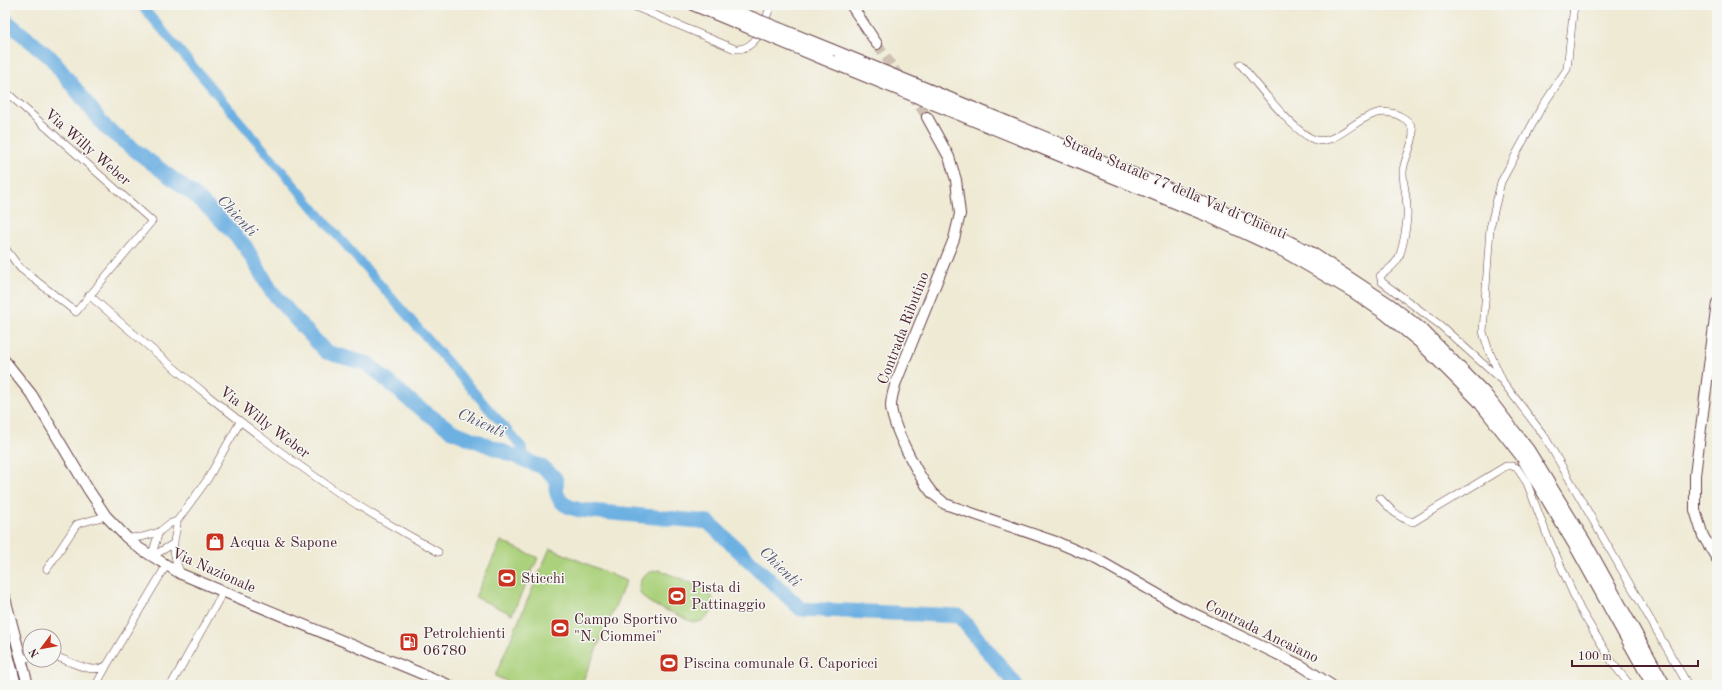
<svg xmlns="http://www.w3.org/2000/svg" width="1722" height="690" font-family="'Old Standard TT',serif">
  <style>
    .pitch { fill: #abd17b; stroke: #7a7853 }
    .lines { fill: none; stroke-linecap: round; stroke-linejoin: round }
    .canal { stroke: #6db0e2; stroke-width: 9 }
    .river { stroke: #6db0e2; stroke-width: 15 }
    .secondary-tunnel { stroke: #cec1b2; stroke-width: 10; stroke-dasharray: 10 5; stroke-linecap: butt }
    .street-casing { stroke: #633d44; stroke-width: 8 }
    .secondary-casing { stroke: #633d44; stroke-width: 12 }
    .highway-casing { stroke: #633d44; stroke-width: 14 }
    .street { stroke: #fff; stroke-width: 7 }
    .secondary { stroke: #fff; stroke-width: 10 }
    .highway { stroke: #fff; stroke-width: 12 }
    .highway-bridge-casing { stroke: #633d44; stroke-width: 14; stroke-linecap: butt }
    .highway-bridge { stroke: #fff; stroke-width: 12 }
    .labels { text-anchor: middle; stroke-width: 3; stroke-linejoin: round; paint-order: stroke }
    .street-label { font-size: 15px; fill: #4a1f2b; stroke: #f6f6f2 }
    .poi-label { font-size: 15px; fill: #4a1f2b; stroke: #f6f6f2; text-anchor: start }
    .water-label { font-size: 16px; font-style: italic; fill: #56526b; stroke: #f6f6f2 }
  </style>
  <rect width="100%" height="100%" fill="#f6f6f2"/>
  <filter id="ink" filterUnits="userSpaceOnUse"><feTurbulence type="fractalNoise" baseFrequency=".025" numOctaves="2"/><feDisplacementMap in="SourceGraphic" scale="8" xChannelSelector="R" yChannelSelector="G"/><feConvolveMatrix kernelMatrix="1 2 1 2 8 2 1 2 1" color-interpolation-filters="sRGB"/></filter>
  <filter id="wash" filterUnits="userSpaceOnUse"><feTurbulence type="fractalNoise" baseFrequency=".012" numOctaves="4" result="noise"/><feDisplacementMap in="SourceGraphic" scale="16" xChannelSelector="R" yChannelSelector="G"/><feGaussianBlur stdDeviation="0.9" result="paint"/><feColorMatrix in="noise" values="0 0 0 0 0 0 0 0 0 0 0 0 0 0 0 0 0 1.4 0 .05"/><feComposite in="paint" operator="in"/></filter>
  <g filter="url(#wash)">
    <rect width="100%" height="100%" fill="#efead4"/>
    <!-- pitch -->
    <path class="pitch" d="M 501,541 L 538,558 L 512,614 L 475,597 Z
      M 550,548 L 626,581 L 581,685 L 516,685 L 495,676 Z
      M 659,570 C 671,575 699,585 707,591 C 719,600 712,619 698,622 C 692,623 684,618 678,615 C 665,609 631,601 641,580 C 645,573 652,571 659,570 Z"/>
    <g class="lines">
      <!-- canal -->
      <path class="canal" d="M 141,5 L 329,226 L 522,447 L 523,454 L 542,467"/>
      <!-- river -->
      <path class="river" d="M 5,20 L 51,58 L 106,128 L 194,195 L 217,216 L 245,246 L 270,289 L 290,313 L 326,352 L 368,364 L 414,404 L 452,431 L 542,467 C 547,471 553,474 556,480 C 557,483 556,486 556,489 C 558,504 568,507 580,510 L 708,522 L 801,609 L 959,616 L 1016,685"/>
    </g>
  </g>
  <g filter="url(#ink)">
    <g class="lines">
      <!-- secondary-tunnel -->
      <path class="secondary-tunnel" d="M 877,44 L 927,117"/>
      <defs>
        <path id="street" d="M 631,5 L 735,49 C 758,51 764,22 771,5
          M 1574,5 L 1567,69 L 1540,110 L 1501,182 L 1490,228 L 1483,332 L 1489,351 L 1503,382 L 1545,437 L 1688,685
          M 1240,64 C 1257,83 1291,130 1313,139 C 1341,151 1367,93 1405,119 C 1424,132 1403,156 1403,172 C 1403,184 1407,196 1407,209 C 1408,220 1403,249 1398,259 C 1394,266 1387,271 1380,276 L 1382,282 L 1440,325 L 1500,379
          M 5,91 L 152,221 L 76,312 L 20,268 L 5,248
          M 89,295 C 169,365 251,434 339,493 C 371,515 405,533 438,552
          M 1380,498 C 1390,509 1398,518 1413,522 L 1506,466 L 1512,466 L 1517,468 L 1527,483 L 1547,535 L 1580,609 L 1614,665 L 1630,685
          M 177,521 C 178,529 174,535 174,543 C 173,553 177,565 181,574
          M 127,538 L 142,537 L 159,532 L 169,524 L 177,521 L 207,480 L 240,422
          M 151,557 L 159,532
          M 151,557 L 173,544
          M 47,569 L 77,524 L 106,516
          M 54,656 C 71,661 92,676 107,665 L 166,566
          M 21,659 L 30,657
          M 96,685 L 106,667
          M 171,685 L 223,592"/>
        <path id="secondary" d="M 851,5 L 877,44
          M 927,117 L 949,157 L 956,180 L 960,214 L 954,239 L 896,382 C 894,389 891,398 891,406 C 892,426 919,478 933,494 C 937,497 941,500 945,504 L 1059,543 L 1098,560 L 1178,606 L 1302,666 L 1331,685
          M 1717,303 L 1695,475 L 1695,510 L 1703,536 L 1717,559
          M 5,361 L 32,395 L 88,489 L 106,516 L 127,538 L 139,548 L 181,574 L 449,685
          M 5,598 L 28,685
          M 5,643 L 16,685"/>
        <path id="highway" d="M 695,5 L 736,22
          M 721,5 L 737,12
          M 831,50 L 1247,221 L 1311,253 L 1390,305 L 1423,331 L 1485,394 L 1528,450 L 1587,546 L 1664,685
          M 832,62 L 1209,216 L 1284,251 L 1354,292 L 1386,314 L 1419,341 L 1478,400 L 1521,455 L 1579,552 L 1653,685"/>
      </defs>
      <!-- street casing -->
      <use href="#street" class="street-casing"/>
      <!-- secondary casing -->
      <use href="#secondary" class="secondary-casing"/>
      <!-- highway casing -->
      <use href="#highway" class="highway-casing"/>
      <!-- street -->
      <use href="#street" class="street"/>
      <!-- secondary -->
      <use href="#secondary" class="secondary"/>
      <!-- highway -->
      <use href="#highway" class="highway"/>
      <defs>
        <path id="highway-bridge" d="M 737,12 L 831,50
          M 736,22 L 832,62"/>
      </defs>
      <!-- highway-bridge casing -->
      <use href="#highway-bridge" class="highway-bridge-casing"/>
      <!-- highway-bridge -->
      <use href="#highway-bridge" class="highway-bridge"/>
    </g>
  </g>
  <!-- icons -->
  <defs>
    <symbol id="shop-square" viewBox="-11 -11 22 22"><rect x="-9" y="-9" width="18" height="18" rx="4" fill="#c8321e" stroke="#f6f6f2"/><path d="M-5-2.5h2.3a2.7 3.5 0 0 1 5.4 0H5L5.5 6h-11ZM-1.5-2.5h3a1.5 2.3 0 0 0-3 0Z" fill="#fff"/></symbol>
    <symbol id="stadium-square" viewBox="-11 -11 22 22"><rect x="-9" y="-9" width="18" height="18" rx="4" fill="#c8321e" stroke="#f6f6f2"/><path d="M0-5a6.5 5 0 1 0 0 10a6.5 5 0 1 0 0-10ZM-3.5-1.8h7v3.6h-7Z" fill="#fff"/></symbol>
    <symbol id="fuel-square" viewBox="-11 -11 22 22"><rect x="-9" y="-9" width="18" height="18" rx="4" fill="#c8321e" stroke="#f6f6f2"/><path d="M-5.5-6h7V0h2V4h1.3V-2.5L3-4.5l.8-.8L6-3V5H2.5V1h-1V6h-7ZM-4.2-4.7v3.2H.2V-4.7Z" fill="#fff"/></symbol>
  </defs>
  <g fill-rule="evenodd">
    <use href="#shop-square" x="204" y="531" width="22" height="22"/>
    <use href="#stadium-square" x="496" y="567" width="22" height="22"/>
    <use href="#stadium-square" x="666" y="585" width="22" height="22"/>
    <use href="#stadium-square" x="549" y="617" width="22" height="22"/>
    <use href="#fuel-square" x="398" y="631" width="22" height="22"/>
    <use href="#stadium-square" x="658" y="652" width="22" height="22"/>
  </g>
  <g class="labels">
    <!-- street labels -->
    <g class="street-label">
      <text transform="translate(88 147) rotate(41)" y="5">Via Willy Weber</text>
      <text transform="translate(1175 187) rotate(23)" y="5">Strada Statale 77 della Val di Chienti</text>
      <text transform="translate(903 328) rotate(-69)" y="5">Contrada Ributino</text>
      <text transform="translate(265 422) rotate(37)" y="5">Via Willy Weber</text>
      <text transform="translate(214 570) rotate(24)" y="5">Via Nazionale</text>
      <text transform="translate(1262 631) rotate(26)" y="5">Contrada Ancaiano</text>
    </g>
    <!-- poi labels -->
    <g class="poi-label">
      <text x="229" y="547">Acqua &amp; Sapone</text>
      <text x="521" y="583">Sticchi</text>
      <text x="691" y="592">Pista di<tspan x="691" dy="17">Pattinaggio</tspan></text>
      <text x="574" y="624">Campo Sportivo<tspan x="574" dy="17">"N. Ciommei"</tspan></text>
      <text x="423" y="638">Petrolchienti<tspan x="423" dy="17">06780</tspan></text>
      <text x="683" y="668">Piscina comunale G. Caporicci</text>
    </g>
    <!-- water labels -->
    <g class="water-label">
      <text transform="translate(238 215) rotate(47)" y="6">Chienti</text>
      <text transform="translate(482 422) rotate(24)" y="6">Chienti</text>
      <text transform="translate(781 566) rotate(44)" y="6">Chienti</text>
    </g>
  </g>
  <!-- margin -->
  <rect width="1722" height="690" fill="none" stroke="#f6f6f2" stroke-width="20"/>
  <!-- north arrow -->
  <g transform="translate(42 648) rotate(238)"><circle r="19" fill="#f6f6f2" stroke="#b1a0a2"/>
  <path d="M0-3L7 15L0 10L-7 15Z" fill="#c8321e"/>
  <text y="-6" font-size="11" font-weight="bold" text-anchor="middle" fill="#4a1f2b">N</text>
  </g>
  <!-- scale -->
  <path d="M1572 660v6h126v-6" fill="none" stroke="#4a1f2b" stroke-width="2"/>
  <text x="1578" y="660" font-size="12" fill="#4a1f2b" stroke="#f6f6f2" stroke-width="3" paint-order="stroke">100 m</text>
</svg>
